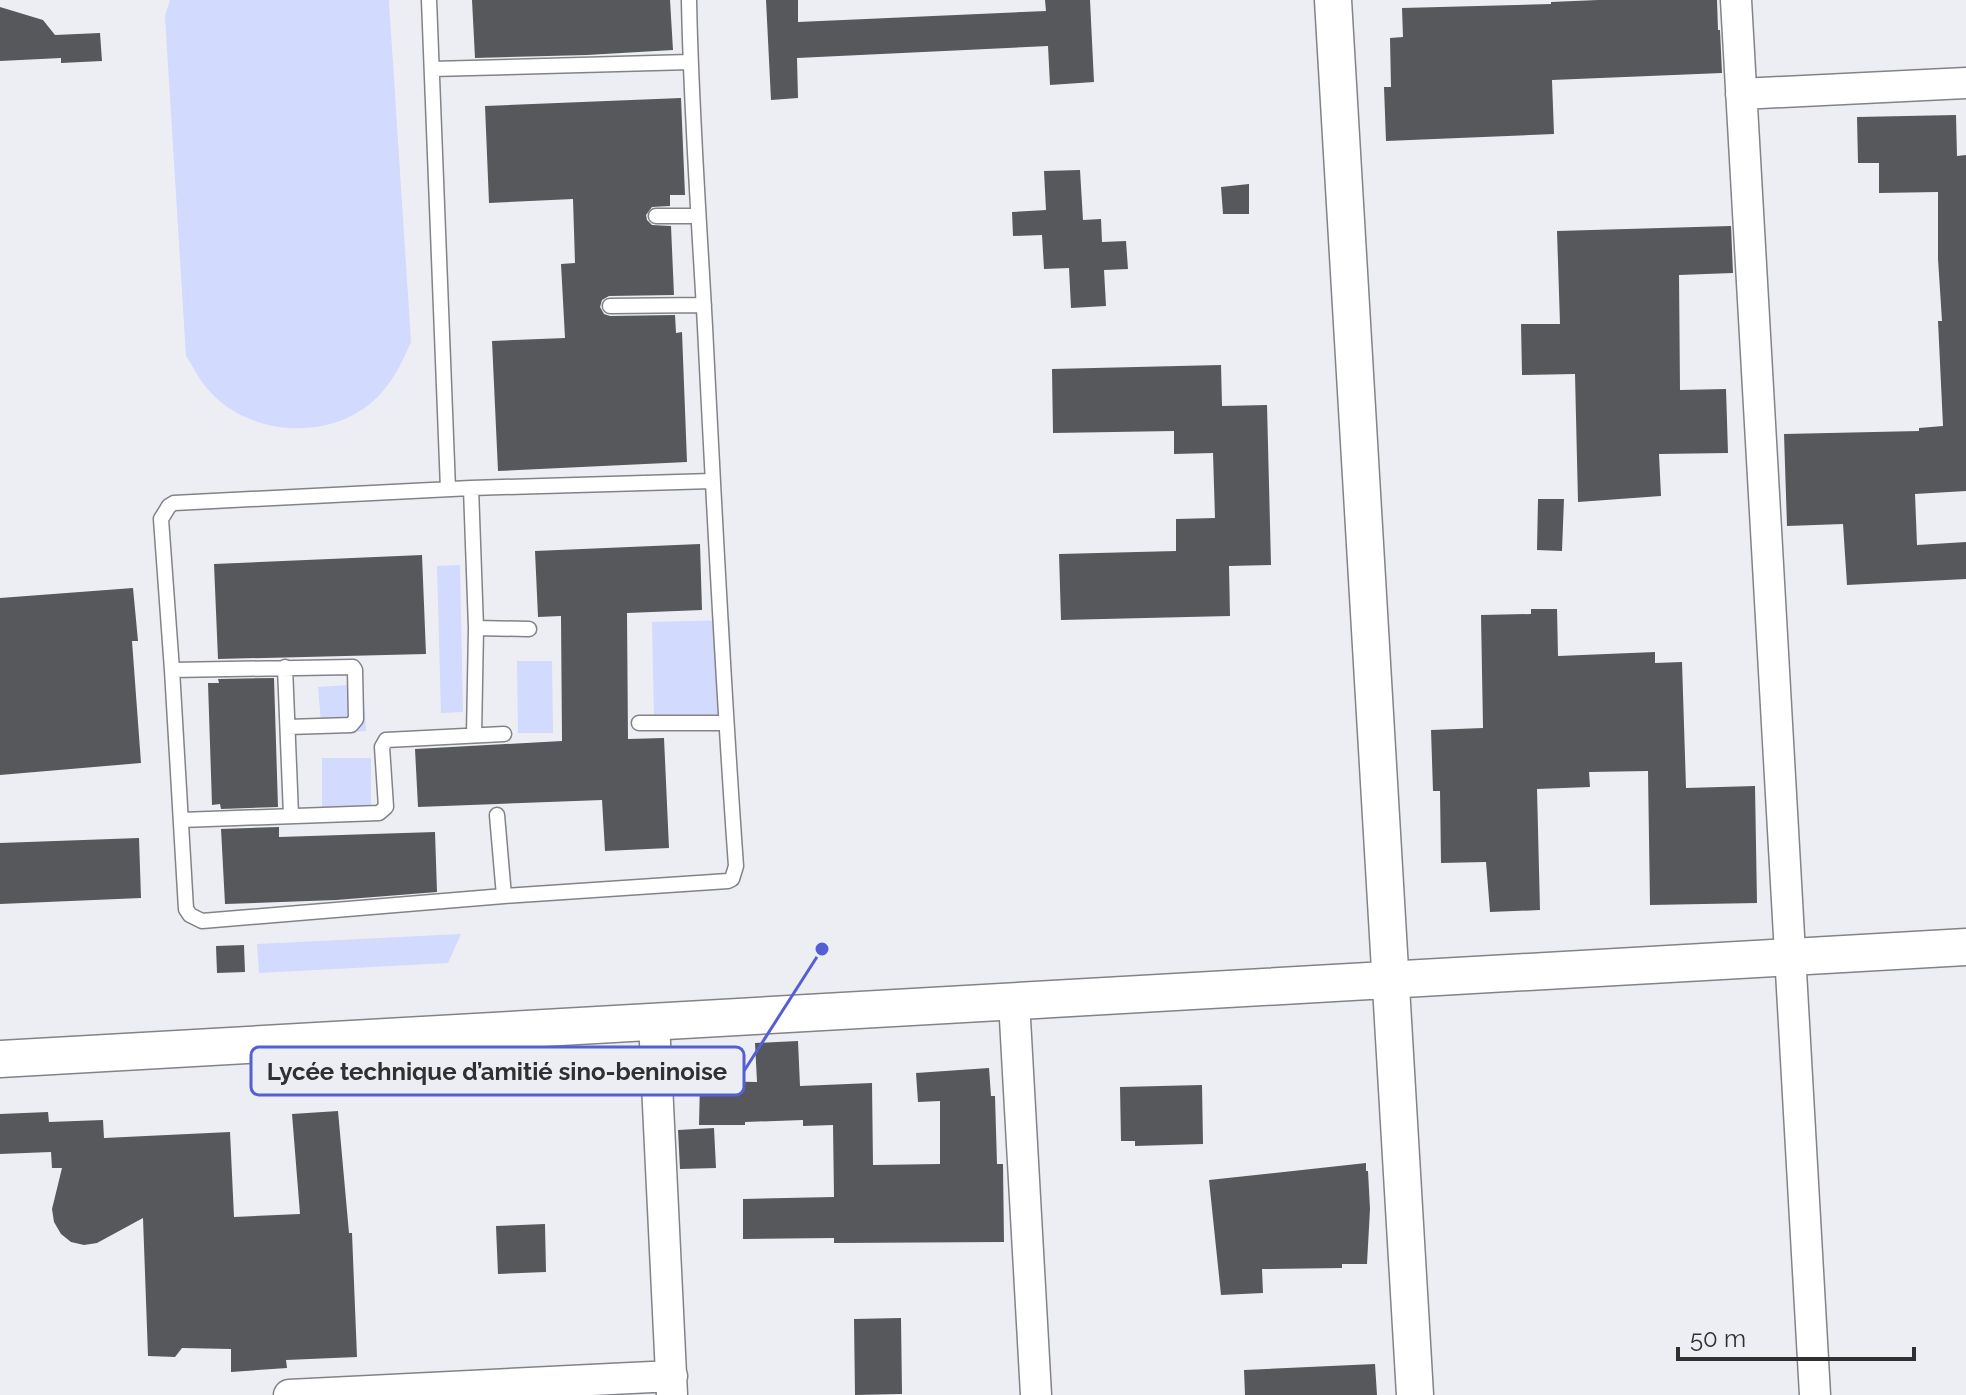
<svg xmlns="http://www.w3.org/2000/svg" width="1966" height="1395" font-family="Raleway,sans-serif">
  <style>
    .green { fill: #d2dafd }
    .building { fill: #57585c }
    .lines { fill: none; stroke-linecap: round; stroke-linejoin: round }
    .service-casing { stroke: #828387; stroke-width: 17 }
    .minor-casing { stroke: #828387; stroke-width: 33 }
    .tertiary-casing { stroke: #828387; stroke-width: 39 }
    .service { stroke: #fff; stroke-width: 14 }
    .minor { stroke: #fff; stroke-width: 30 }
    .tertiary { stroke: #fff; stroke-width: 36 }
    .leader { fill: none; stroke: #545fd5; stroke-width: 3 }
    .callout-dot { fill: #545fd5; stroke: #edeef3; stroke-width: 3 }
    .callout { fill: #edeef3; stroke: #545fd5; stroke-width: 3 }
    .callout-label { font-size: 24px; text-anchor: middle; font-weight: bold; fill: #303032 }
  </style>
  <rect width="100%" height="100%" fill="#edeef3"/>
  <!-- green -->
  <path class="green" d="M 170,0 L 389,0 L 389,2 L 411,342 C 401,365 391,386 371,403 C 325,442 244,435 206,387 C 198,378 193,366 186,356 L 165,16 Z
    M 460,565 L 463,712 L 441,713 L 437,566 Z
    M 730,620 L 732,715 L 654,717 L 652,622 Z
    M 517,661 L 552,661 L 553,733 L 518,733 Z
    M 363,684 L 366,731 L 322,734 L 318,687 Z
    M 322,758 L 371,758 L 371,809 L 322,809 Z
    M 461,934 L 448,963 L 259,973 L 257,944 Z"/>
  <!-- building -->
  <path class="building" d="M 472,0 L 670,0 L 673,50 L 587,55 L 475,58 Z
    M 766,0 L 798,0 L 798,22 L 1046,11 L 1045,0 L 1090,0 L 1094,82 L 1050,85 L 1048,46 L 797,58 L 798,98 L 771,100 Z
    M 1598,0 L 1717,0 L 1718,30 L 1720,30 L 1722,73 L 1552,80 L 1554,134 L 1386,141 L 1384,87 L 1391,87 L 1390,38 L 1403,37 L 1402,8 L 1551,4 L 1551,2 Z
    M 0,7 L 43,20 L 55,35 L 100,33 L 102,61 L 61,63 L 61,58 L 0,61 Z
    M 681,98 L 685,195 L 670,195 L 670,206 L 652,207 L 646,215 L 647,220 L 652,225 L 671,226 L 674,295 L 609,296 L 602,300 L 600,307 L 604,314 L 610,316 L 675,315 L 676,333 L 682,332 L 687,462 L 498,471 L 492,341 L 565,338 L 561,264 L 575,263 L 573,199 L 489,203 L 485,106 Z
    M 1956,115 L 1957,156 L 1966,155 L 1966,491 L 1915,494 L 1917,545 L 1966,542 L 1966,579 L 1847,585 L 1843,524 L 1787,526 L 1784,434 L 1919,431 L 1919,428 L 1943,426 L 1938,321 L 1942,321 L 1938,259 L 1938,192 L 1879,193 L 1879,163 L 1858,163 L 1857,117 Z
    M 1080,170 L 1083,220 L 1101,219 L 1102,242 L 1126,241 L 1128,269 L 1104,270 L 1106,306 L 1071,308 L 1069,268 L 1044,269 L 1042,235 L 1013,236 L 1012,212 L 1046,210 L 1044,171 Z
    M 1249,184 L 1249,214 L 1223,214 L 1221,187 Z
    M 1731,226 L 1733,273 L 1679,275 L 1680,390 L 1726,389 L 1728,453 L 1659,454 L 1661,496 L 1578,502 L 1575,374 L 1522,375 L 1521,324 L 1560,324 L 1557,231 Z
    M 1221,365 L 1222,406 L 1267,405 L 1271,565 L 1229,566 L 1230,616 L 1061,620 L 1059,554 L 1176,551 L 1176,519 L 1215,518 L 1213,453 L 1174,454 L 1174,431 L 1053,433 L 1052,369 Z
    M 1538,499 L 1564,499 L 1562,551 L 1537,550 Z
    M 700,544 L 702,610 L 627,613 L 628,739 L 664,738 L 669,848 L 605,851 L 602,800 L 418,807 L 415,749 L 562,741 L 561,616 L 538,617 L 535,551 Z
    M 422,555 L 426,654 L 218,659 L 214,564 Z
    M 133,588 L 138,641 L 132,641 L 141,763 L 0,775 L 0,598 Z
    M 1531,609 L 1557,609 L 1558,656 L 1655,652 L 1655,663 L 1682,662 L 1686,788 L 1755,786 L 1757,903 L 1650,905 L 1648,771 L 1589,772 L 1590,787 L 1537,789 L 1540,910 L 1490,912 L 1486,862 L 1441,863 L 1440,791 L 1433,791 L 1431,730 L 1483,728 L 1481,615 L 1531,614 Z
    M 274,678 L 278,807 L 221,809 L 220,804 L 212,805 L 208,683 L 219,683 L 218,679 Z
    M 279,827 L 279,837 L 435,832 L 437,892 L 336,900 L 225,904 L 221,829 Z
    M 139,838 L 141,898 L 0,904 L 0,843 Z
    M 244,945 L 245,972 L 217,973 L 216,946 Z
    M 798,1041 L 800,1086 L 872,1083 L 873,1165 L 940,1164 L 940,1101 L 918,1102 L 916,1073 L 989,1068 L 991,1096 L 995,1096 L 997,1164 L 1003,1164 L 1004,1242 L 834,1243 L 834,1238 L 743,1239 L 743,1199 L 834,1197 L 833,1125 L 803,1126 L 803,1120 L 745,1122 L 745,1125 L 699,1125 L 700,1081 L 757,1082 L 755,1043 Z
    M 1202,1085 L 1203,1144 L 1135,1146 L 1135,1141 L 1121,1141 L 1120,1087 Z
    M 338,1111 L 349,1233 L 352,1233 L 357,1357 L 286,1360 L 287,1368 L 231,1372 L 231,1349 L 182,1348 L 175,1357 L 148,1356 L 143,1218 L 97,1243 L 84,1245 L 71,1242 L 61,1234 L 54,1222 L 52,1209 L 62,1168 L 52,1168 L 51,1152 L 0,1154 L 0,1114 L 48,1112 L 49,1122 L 103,1120 L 104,1138 L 230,1132 L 234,1217 L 300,1214 L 292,1114 Z
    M 714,1128 L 716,1168 L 680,1169 L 678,1130 Z
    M 1366,1163 L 1366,1171 L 1368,1171 L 1370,1209 L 1367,1264 L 1342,1264 L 1342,1268 L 1262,1269 L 1263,1293 L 1221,1295 L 1209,1180 Z
    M 545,1224 L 546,1272 L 498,1274 L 496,1226 Z
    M 901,1318 L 902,1394 L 855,1395 L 854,1319 Z
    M 1375,1364 L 1377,1395 L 1245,1395 L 1244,1370 Z"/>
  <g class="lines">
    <defs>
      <path id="service" d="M 429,0 L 448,489
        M 689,0 C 691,109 699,218 705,327 C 714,507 723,686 736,866 L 732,879 L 728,881 L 504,896 L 202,921 L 190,915 L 186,909 L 172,670 L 161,519 L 169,506 L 174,503 L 471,488 L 712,481
        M 432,69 L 690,62
        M 656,216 L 698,216
        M 610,306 L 704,305
        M 471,488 L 476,628 L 474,735
        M 476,628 L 529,629
        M 285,667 L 291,815
        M 172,670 L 353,667 L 355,670 L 356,719 L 351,725 L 288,727
        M 639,723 L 725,723
        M 497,815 L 504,896
        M 181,820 L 379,813 L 386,807 L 382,747 L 386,740 L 504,734"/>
      <path id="minor" d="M 1736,0 L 1815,1395
        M 1741,94 L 1966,83
        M 1014,1001 L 1036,1395
        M 654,1022 L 672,1395
        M 289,1395 L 672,1376"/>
      <path id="tertiary" d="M 1333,0 L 1415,1395
        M 0,1059 L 1966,947"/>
    </defs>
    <!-- service casing -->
    <use href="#service" class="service-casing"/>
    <!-- minor casing -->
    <use href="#minor" class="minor-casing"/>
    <!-- tertiary casing -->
    <use href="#tertiary" class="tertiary-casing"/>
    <!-- service -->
    <use href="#service" class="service"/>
    <!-- minor -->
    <use href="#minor" class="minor"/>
    <!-- tertiary -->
    <use href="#tertiary" class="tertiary"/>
  </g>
  <!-- callouts -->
  <path class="leader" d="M822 949L744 1071"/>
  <circle class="callout-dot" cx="822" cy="949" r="8"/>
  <rect class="callout" x="251" y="1047" width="493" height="48" rx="8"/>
  <g class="callout-label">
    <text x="497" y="1080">Lycée technique d’amitié sino-beninoise</text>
  </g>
  <!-- scale -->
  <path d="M1678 1347v12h236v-12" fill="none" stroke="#303032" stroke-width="4"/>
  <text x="1690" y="1347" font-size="24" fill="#303032" stroke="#edeef3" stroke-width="6" paint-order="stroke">50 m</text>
</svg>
